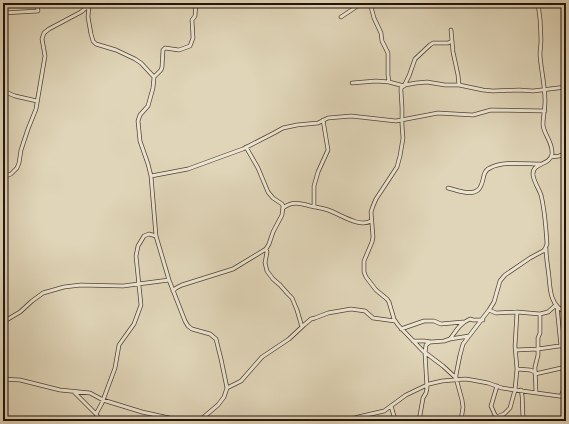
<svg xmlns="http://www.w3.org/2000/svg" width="569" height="424" font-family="'Libre Caslon Text',serif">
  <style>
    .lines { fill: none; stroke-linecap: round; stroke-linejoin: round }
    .minor-casing { stroke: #524436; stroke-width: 4.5 }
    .minor { stroke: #ebe4d1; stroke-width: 3 }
  </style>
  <rect width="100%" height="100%" fill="#e0d5b8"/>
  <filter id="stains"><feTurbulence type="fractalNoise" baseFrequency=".005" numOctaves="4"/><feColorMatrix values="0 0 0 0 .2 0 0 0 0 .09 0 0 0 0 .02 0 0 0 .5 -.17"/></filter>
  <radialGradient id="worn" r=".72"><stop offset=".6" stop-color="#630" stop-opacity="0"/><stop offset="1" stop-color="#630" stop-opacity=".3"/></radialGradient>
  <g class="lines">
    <defs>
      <path id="minor" d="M 196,3 L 195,16 L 192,20 L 193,38 L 190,46 L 179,50 L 165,48 L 163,50 L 162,67 L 161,70 L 154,77 L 153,88 L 148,106 L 140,115 L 138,121 L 140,141 L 148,164 L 151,176 L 156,236 L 169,280 L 185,321 L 188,326 L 192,329 L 210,334 L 216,339 L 221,359 L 227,388 L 224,397 L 218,405 L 199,421
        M 370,3 L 374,18 L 381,33 L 382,41 L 388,53 L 388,75 L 389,82
        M 89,5 L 88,17 L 91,34 L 93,41 L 96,44 L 116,50 L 135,59 L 141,63 L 154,77
        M 3,13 L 38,11 L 37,3
        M 341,17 L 362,3
        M 451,30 L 453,52 L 458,75 L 459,85
        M 352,83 L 376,81 L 389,82 L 404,86 L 409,76 L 415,59 L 430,45 L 433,43 L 448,43 L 452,41
        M 3,91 L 15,96 L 37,101
        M 551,157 L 559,156 L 566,154
        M 151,176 L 188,169 L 229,154 L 243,149 L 274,133 L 283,128 L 297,125 L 318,123 L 328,118 L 351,116 L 396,121 L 438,113 L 473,115 L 491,110 L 545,111
        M 3,177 L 11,174 L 17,168 L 19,163 L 21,150 L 28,129 L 36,109 L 45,56 L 42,39 L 44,33 L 49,29 L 81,12 L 87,7 L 89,3
        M 448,188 C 456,190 471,196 478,190 C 482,187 483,179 484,175 C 485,172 487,169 490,168 C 502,161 526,164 540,164
        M 314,207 L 314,186 L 318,172 L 328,150 L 323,120
        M 283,208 C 292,201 300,203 310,206 C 316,207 322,208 328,210 C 340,214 359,228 371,221
        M 546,248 C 546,258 548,267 549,277 C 550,291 551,307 566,312
        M 266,249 L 267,252 L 265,263 L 267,271 L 273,279 L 280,285 L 288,294 L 292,298 L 297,310 L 302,327
        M 173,291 L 176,288 L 182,285 L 233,269 L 266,249 L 269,244 L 273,232 L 282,215 L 283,206 L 282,204 L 273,198 L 268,192 L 258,168 L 246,147
        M 557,307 L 561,346
        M 489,310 L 496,313 L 517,312 L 540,314 L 548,312 L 556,305
        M 3,322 L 20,312 L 32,301 L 43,293 L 64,287 L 81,285 L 123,286 L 169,280
        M 401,329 L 424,321 L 434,321 L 441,324 L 463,322
        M 450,339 C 457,330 459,324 470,319 L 473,320 L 483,320
        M 413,341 L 424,341 L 431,342 L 444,341 L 450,339 L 469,336
        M 516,350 L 538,349 L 566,345
        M 3,360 L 5,367 L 3,373
        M 517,369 L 530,370 L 535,372
        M 535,374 L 566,367
        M 456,378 L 443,366 L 423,351 L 398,325 L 394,319 L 389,302 L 387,299 L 376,290 L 366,277 L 364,272 L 364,261 L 372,242 L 373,237 L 371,212 L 373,206 L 376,199 L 397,167 L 400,156 L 403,138 L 402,125 L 402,108 L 401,91 L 401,88 L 405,85 L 416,83 L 427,82 L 445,85 L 459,85 L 483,90 L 493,91 L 519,90 L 533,91 L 566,87
        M 3,379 L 20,380 L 60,390 L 90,393 L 103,400 L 142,412 L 183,421
        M 497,386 L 491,406 L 495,415 L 498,417
        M 227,388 L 241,381 L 262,357 L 289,339 L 304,325 L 311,319 L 315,318 L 328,313 L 351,309 L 365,311 L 373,318 L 395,321
        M 521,390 C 524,400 521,411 524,421
        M 74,392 L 96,414 L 98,417 L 98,421
        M 536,393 L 535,367 L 538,355 L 538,338 L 540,333 L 540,314
        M 561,396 L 566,384
        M 391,406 L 394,416 L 394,421
        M 96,414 L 102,403 L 115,368 L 119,345 L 134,324 L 141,305 L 136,256 L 138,246 L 144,236 L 149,234 L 156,236
        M 346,421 L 358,417 L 384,411 L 406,395 L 429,384 L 442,381 L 465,379 L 472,380 L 488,383 L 502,388 L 515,390 L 566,397
        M 419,421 L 423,398 L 426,393 L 427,388 L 425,353 L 426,345 L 430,342
        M 461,421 L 463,407 L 462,400 L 456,378 L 456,375 L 460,355 L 463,344 L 489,310 L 494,302 L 500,281 L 505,275 L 530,258 L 543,251 L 545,249 L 547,244 C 546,228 545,211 541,195 C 539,189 534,182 533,175 C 532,162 550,166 552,154 C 553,142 544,135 543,125 C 543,117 545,109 545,101 C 545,85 541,70 540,55 C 540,50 541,45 541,40 C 541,28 540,15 538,3
        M 497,421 L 499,416 L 504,414 L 510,408 L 515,390 L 517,369 L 515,346 L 517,312"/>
    </defs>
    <!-- minor casing -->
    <use href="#minor" class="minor-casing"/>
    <!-- minor -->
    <use href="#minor" class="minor"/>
  </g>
  <!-- margin -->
  <rect width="569" height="424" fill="none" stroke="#e0d5b8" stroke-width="16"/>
  <rect x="4" y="4" width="561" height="416" fill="none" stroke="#23130a" stroke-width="2"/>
  <rect x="8" y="8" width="553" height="408" fill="none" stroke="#23130a"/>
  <rect width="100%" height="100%" filter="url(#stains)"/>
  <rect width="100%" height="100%" fill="url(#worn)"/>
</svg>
